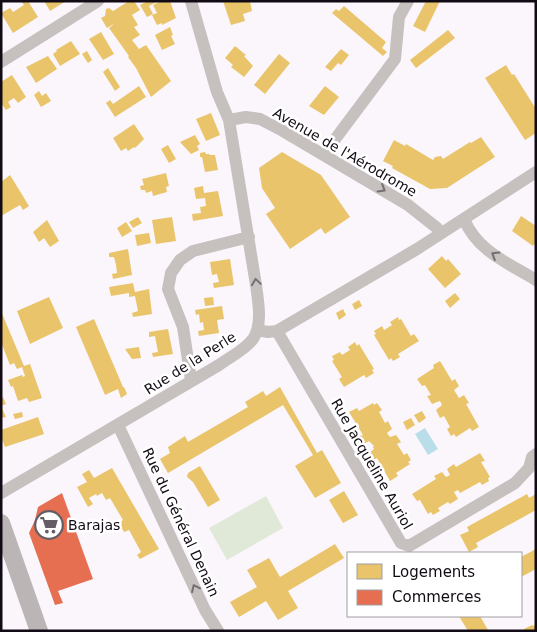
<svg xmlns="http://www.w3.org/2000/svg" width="537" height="632" font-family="'DejaVu Sans',sans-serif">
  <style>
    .green { fill: #e0e9d7 }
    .water { fill: #b9deea }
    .homes { fill: #e9c46a }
    .shops { fill: #e76f51 }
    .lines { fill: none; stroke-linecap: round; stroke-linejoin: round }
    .minor { stroke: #c6c0bf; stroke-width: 12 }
    .secondary { stroke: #bcb5b5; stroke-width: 18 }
    .oneway { stroke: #756e72 }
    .labels { text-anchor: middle; stroke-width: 5; stroke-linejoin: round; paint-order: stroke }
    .street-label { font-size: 14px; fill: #120a14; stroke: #fff }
    .poi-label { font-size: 14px; fill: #120a14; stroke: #fff; text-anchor: start }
  </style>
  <rect width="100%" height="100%" fill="#fbf6fc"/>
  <!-- green -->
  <path class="green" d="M 266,496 L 283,528 L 227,560 L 209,528 Z"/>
  <!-- water -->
  <path class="water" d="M 425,428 L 438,449 L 428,455 L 415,434 Z"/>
  <!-- homes -->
  <path class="homes" d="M 21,1 L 28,1 L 38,17 L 13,33 L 1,13 L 10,8 L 13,12 L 24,5 Z
    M 44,1 L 66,1 L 50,11 Z
    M 129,1 L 134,1 L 140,10 L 132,15 L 138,25 L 134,27 L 140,35 L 132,40 L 139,49 L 146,45 L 171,81 L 151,97 L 136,68 L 128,57 L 129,56 L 109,28 L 115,23 L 107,28 L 101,18 L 105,16 L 106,9 L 109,8 L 113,11 Z
    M 148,1 L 158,1 L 149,6 L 153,14 L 147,17 L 140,5 Z
    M 161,1 L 170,1 L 176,18 L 162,25 L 162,23 L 157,25 L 152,15 L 157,13 L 153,5 Z
    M 223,1 L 250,1 L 252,11 L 243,14 L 245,21 L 231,25 Z
    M 426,1 L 440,1 L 425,32 L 413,26 Z
    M 344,6 L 386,42 L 382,48 L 387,52 L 383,56 L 332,13 L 336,9 L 339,11 Z
    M 170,27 L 173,35 L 171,36 L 175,44 L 162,50 L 155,35 Z
    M 448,30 L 455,38 L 416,68 L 410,60 Z
    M 101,32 L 114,54 L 103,60 L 89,39 Z
    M 71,41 L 80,54 L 60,66 L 53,54 L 57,51 L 56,50 Z
    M 235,46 L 246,55 L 244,56 L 253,66 L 244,77 L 231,67 L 233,65 L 225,58 Z
    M 341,49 L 349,55 L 341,65 L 338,63 L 331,71 L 325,67 Z
    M 87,51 L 92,60 L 88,63 L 82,54 Z
    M 279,54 L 290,63 L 265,94 L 254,85 Z
    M 48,56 L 57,69 L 36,83 L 26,67 Z
    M 506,65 L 512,75 L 514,74 L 536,109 L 536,133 L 525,140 L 485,78 Z
    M 108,68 L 120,87 L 115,91 L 103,72 Z
    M 12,75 L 26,97 L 18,103 L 14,98 L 8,102 L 11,107 L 6,110 L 1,103 L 1,82 Z
    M 139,86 L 146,97 L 115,117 L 106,103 L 110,100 L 113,104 Z
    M 325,86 L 339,97 L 324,115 L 309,106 Z
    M 39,91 L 42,96 L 46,93 L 51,101 L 41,107 L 34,95 Z
    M 211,113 L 220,135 L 206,141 L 196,119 Z
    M 134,124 L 144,139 L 135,148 L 134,147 L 128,151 L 126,148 L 121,151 L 113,138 Z
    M 195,135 L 200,144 L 197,146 L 199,150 L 191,154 L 180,142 Z
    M 481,137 L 495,157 L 447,188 L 430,189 L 392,168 L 393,166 L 383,161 L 394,140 L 405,146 L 406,144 L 433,160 L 435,157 L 441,156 L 443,159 L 470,142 L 471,143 Z
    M 168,145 L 176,159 L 169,163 L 161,149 Z
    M 205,152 L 206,154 L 209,154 L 210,155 L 215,155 L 218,170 L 205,172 L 202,157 L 200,157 L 200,153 Z
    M 282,152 L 321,175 L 350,217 L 325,234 L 321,228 L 290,249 L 266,214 L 275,208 L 262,188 L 259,168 Z
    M 166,173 L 169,186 L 166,187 L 167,192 L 153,196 L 152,191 L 146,193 L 145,190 L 141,190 L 140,186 L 144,185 L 142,179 Z
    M 10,175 L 29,206 L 23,210 L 20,205 L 1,216 L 1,182 Z
    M 203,186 L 204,193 L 218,191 L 223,216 L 193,221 L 192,214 L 201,213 L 200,207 L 206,206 L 205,198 L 196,199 L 194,188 Z
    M 521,216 L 536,226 L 536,242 L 533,246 L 512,231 Z
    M 138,217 L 142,223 L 133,228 L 129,222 Z
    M 172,217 L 176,241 L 156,244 L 152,220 Z
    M 47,220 L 59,241 L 50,247 L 44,238 L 39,242 L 33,232 Z
    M 126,222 L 132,231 L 122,237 L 117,228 Z
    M 149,233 L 151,243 L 137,246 L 135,235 Z
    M 128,249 L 132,275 L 113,279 L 112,274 L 117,273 L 116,265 L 114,257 L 109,257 L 109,253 Z
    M 442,256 L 446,261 L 448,259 L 461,274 L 445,288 L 428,269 Z
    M 230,259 L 234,285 L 214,288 L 213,283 L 219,282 L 217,274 L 212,275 L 210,262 Z
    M 133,283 L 135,292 L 149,289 L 152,314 L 133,317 L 132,313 L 138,311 L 135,296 L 129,297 L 129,293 L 111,296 L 109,287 Z
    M 455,293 L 460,299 L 450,308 L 445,301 Z
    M 49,297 L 63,328 L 30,344 L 17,311 Z
    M 213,297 L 214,305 L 205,306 L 204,298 Z
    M 359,300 L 362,306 L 355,310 L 352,304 Z
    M 222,306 L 224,319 L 217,320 L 219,333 L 199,336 L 198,331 L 204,330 L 203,322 L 200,323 L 199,314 L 196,315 L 195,310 Z
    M 343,309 L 346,315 L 339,320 L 336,313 Z
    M 1,311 L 24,366 L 30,364 L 42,398 L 29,402 L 27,398 L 18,401 L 13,386 L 11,387 L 8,380 L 22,375 L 23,377 L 25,376 L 22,367 L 17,369 L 14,363 L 10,365 L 1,342 Z
    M 398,317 L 399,320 L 401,319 L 411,336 L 414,334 L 419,341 L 398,354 L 400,357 L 393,361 L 391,358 L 389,360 L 374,335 L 376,334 L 374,331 L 382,326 L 384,330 L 392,325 L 390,322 Z
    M 94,319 L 123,387 L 124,387 L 127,394 L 121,398 L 118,389 L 105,395 L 76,327 Z
    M 168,329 L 173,354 L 153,357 L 152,353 L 158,352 L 155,336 L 149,337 L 149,332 Z
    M 355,342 L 357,346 L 359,344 L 374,369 L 372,370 L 374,373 L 366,378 L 364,375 L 344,387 L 339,379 L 342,377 L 332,361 L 334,360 L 332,356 L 340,352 L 342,355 L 350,350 L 348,347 Z
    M 139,347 L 141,358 L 132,359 L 125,349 Z
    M 440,361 L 452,381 L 455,379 L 459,386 L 454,390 L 459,398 L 464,395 L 469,403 L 466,404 L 479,427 L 472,431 L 470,428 L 456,437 L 454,434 L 451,436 L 447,429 L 450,427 L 444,416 L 440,418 L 436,410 L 442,405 L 440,401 L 432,404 L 427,396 L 431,395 L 425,385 L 422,386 L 417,379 L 434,368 L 433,365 Z
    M 280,387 L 317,453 L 322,450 L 341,483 L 315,498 L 295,466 L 313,455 L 283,405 L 168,473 L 160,459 L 170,453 L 168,447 L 185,436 L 188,442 L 248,407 L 245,402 L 263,391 L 266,396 Z
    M 3,397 L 6,404 L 1,406 L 6,417 L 1,418 L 1,398 Z
    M 373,403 L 374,405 L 377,403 L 382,410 L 379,412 L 385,423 L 388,421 L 392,429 L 387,433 L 390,437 L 396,435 L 401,442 L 397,444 L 404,455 L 407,453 L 411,460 L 408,462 L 410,464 L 396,473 L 398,476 L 390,481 L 377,458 L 374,460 L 369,453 L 374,449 L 373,447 L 374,446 L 369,441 L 364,444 L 359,436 L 363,435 L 349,412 L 357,408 L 359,411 Z
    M 422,411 L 426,418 L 419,423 L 414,415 Z
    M 22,412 L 23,417 L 15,419 L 13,414 Z
    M 38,417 L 44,434 L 5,447 L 1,437 L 1,430 Z
    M 411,418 L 415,425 L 407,430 L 403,422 Z
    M 480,453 L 485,461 L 481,462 L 490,477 L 488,478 L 489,481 L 482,485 L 480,482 L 460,493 L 458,490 L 454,492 L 458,499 L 450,504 L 448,502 L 438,508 L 440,511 L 433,515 L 431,512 L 428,514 L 420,500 L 417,501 L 412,494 L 436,479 L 434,476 L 442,472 L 446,477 L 450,475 L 447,469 L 454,464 L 456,467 Z
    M 200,466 L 220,500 L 208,507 L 193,482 L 187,477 L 188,473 Z
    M 112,468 L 159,549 L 140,559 L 137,555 L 141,552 L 129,530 L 124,532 L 119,523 L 123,520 L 110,498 L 106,500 L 102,493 L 97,496 L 96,494 L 89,498 L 93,504 L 88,507 L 77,487 L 87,482 L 82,474 L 89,470 L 94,478 Z
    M 344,491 L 358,515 L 343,523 L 329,500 Z
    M 527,494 L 529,498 L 536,494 L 536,510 L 476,543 L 478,547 L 469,552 L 460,535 L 469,531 L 467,527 Z
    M 335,544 L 344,558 L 288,591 L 298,608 L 278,620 L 266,601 L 239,617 L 230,602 L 257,587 L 247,570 L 269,558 L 280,577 Z
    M 536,549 L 536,569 L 523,576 L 521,575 L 521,557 Z
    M 459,616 L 480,616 L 488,630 L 468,631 Z
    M 532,625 L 533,626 L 535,625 L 536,631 L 525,631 L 524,629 Z"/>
  <!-- shops -->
  <path class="shops" d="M 62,493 L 93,579 L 58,591 L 63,603 L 55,605 L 29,533 L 35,520 L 38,507 Z"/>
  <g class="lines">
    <!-- minor -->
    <path class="minor" d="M 1,62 L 98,1
      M 229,120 L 246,117 L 260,119 L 283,131 L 408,205 L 437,228 L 440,234
      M 324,154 L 395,59 L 399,17 L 408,1
      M 464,219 C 477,251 508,263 536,280
      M 257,330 L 268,332 L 277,331 L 417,249 L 536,172
      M 277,331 L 401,543 L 409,546 L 515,483 L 529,468 L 532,457 L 536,454
      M 191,380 L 183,327 L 168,289 L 171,273 L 180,260 L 193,251 L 249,237
      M 118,425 L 205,610 L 218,631
      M 1,493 L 219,365 C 230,357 245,350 253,339 C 263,324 258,301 256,285 L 229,120 L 217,92 L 191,1"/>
    <!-- secondary -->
    <path class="secondary" d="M 1,523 L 39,631"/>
  </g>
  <!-- one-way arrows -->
  <defs><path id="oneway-chevron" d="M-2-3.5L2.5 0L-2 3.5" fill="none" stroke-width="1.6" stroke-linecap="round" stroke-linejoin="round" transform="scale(1.25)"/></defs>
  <g class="oneway">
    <use href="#oneway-chevron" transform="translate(382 189) rotate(31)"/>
    <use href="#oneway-chevron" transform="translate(495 255) rotate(-148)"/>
    <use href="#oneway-chevron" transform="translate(256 282) rotate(-98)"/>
    <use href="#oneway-chevron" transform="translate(195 588) rotate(-115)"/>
  </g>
  <!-- icons -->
  <defs>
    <symbol id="supermarket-ring" viewBox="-11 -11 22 22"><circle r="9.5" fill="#fff" stroke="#645d65" stroke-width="1.5"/><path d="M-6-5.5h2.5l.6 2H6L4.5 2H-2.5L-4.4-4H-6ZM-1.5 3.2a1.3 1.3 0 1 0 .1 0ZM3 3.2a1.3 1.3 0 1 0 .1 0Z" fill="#645d65"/></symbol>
  </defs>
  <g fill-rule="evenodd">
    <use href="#supermarket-ring" x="33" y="509" width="32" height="32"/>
  </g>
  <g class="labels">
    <!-- street labels -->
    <g class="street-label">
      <text transform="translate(345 152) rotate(30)" y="5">Avenue de l'Aérodrome</text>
      <text transform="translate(190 363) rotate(-32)" y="5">Rue de la Perle</text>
      <text transform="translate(372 464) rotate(60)" y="5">Rue Jacqueline Auriol</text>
      <text transform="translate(181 522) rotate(65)" y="5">Rue du Général Denain</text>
    </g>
    <!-- poi labels -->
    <g class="poi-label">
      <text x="68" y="530">Barajas</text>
    </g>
  </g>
  <!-- border -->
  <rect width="537" height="632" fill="none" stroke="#120a14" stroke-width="5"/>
  <!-- legend -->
  <rect x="347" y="552" width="175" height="65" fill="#ffffff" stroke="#a09da1"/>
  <rect x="357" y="564" width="25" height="15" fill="#e9c46a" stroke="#a09da1"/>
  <text x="392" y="577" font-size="15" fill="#120a14">Logements</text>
  <rect x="357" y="590" width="25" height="15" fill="#e76f51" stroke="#a09da1"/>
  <text x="392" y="602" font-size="15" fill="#120a14">Commerces</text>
</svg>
